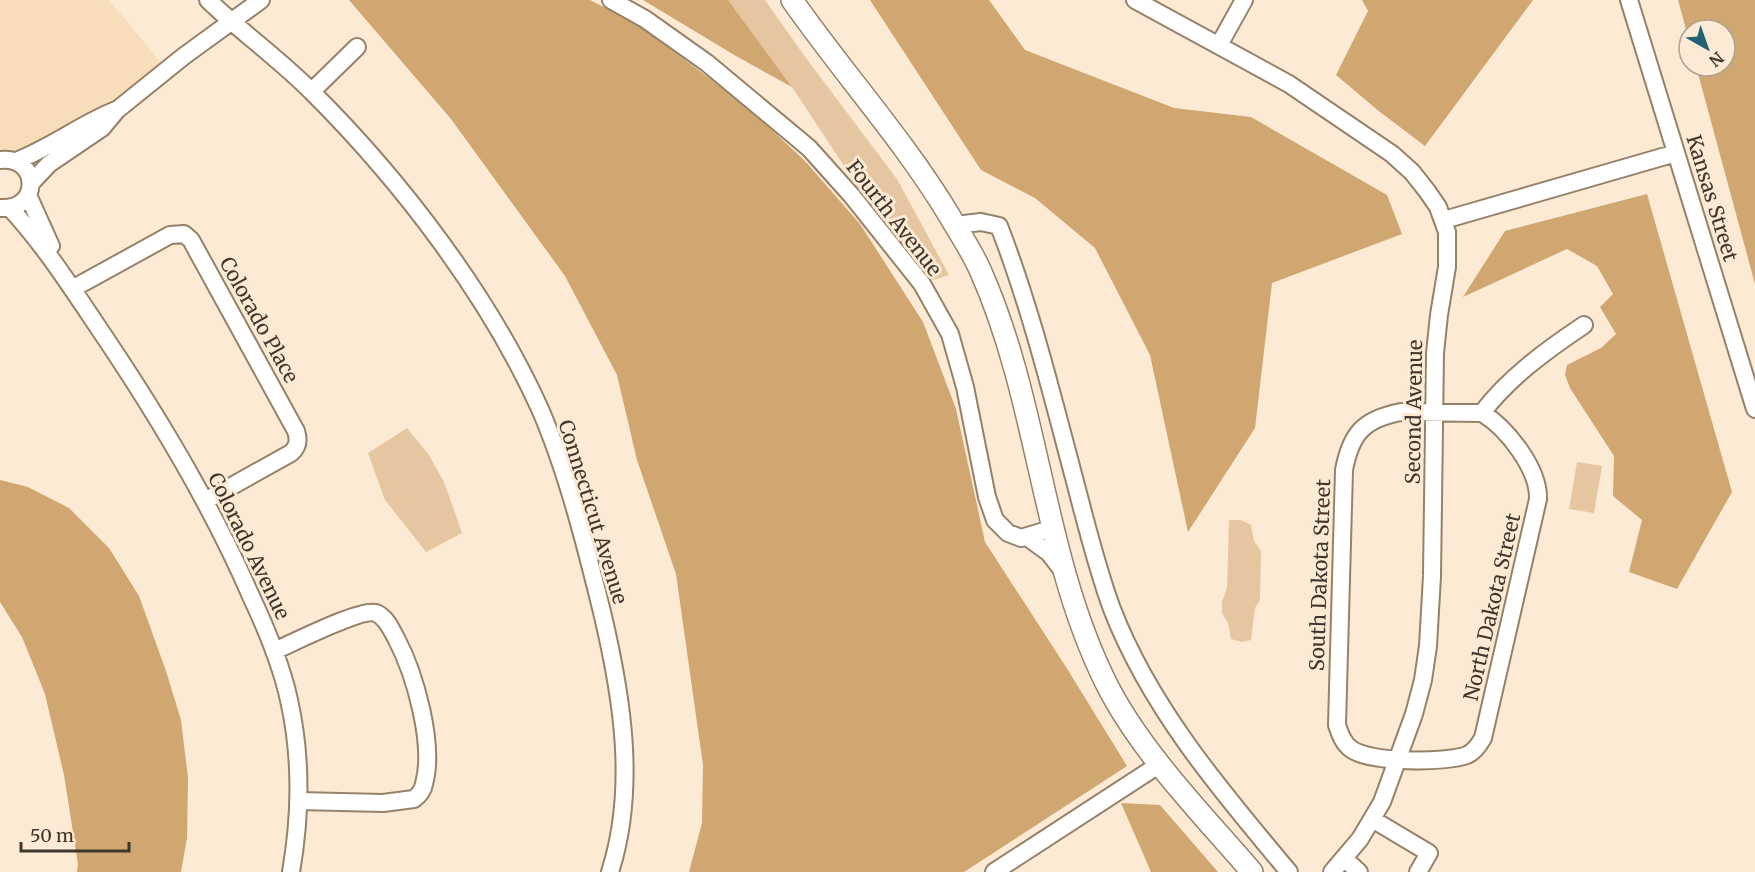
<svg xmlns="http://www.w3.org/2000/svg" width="1755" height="872" font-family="Merriweather,serif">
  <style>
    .built { fill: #f8ddbb }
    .green { fill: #e5c6a0 }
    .forest { fill: #d0a671 }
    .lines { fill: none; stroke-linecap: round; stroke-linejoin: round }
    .minor-casing { stroke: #968269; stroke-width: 20 }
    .major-casing { stroke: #968269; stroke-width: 24 }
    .minor { stroke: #fff; stroke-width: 16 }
    .major { stroke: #fff; stroke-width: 21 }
    .labels { text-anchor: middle; stroke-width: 6; stroke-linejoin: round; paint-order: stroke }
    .street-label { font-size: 20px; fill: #3f362c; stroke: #fcead4 }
  </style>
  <rect width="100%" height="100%" fill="#fcead4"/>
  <!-- built -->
  <path class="built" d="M 0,0 L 109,0 L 162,64 L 109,106 L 30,152 L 0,157 Z"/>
  <!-- green -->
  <path class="green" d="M 728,0 L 765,0 L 803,54 L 897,179 L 949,275 L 930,281 L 854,181 L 792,87 Z
    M 407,428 L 429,455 L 444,482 L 462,533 L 426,552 L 385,500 L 368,453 Z
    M 1577,462 L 1602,466 L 1594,513 L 1569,509 Z
    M 1229,520 L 1241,520 L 1251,525 L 1254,541 L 1261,551 L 1260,600 L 1255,608 L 1251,640 L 1242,642 L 1231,639 L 1228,623 L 1222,613 L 1222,602 L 1227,588 Z"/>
  <!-- forest -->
  <path class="forest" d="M 349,0 L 590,0 L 637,24 L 745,105 L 805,161 L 860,224 L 923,322 L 956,409 L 985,542 L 1066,667 L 1127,766 L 964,872 L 689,872 L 702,823 L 703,765 L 676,574 L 637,460 L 617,375 L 565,276 L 451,119 Z
    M 643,0 L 728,0 L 792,87 L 736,56 Z
    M 870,0 L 989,0 L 1025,50 L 1174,108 L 1251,117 L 1387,195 L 1402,234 L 1272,283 L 1255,428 L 1188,532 L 1150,355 L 1095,248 L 1035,198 L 981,170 Z
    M 1362,0 L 1533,0 L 1425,146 L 1380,112 L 1336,75 L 1368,11 Z
    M 1678,0 L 1755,0 L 1755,284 L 1696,66 L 1725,66 L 1725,30 L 1689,30 L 1689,40 Z
    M 1647,194 L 1732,492 L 1677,589 L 1629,572 L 1642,520 L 1613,496 L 1614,456 L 1570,388 L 1565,375 L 1567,365 L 1601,348 L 1616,334 L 1600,307 L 1613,294 L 1597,266 L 1567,249 L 1463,297 L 1505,231 Z
    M 0,480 L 28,487 L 69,508 L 109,548 L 139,596 L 166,671 L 181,720 L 188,778 L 187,838 L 181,872 L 77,872 L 78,864 L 64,775 L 45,694 L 22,637 L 0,602 Z
    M 1121,803 L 1160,805 L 1218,872 L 1151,872 Z"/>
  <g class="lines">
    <defs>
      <path id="minor" d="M 208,0 C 242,33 281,60 314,94 C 402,182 489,296 540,409 C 567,471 586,547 602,612 C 622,696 637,788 610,872
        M 611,0 L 645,19 L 707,63 L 809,148 L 852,196 L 922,284 L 950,334 L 965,387 L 987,497 L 995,520 L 1008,533 L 1021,538 L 1054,528
        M 1135,0 L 1289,84 L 1392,154 L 1412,172 L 1427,191 L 1438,207 L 1447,232 L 1447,267 L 1439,315 L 1435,353 L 1432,576 L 1428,646 L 1423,680 L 1414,714 L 1382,802 L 1360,839 L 1332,872
        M 1629,0 L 1755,409
        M 1219,45 L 1244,0
        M 312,91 L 357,47
        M 0,160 C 39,155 42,210 1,208
        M 16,161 C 52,147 81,124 116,110
        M 31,183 L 49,164 L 102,128 L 117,110 L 184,56 L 261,0
        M 28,195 L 51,246
        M 10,208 C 45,246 73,290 102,333 C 158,416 210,502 250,594 C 266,628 281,663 289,700 C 302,758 301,814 291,872
        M 1444,220 L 1676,153
        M 955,225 L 981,222 L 999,226 C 1030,306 1051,391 1073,474 C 1085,519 1096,566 1112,609 C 1150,708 1222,792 1289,872
        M 72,289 L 170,235 L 184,234 L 191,240 L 296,431 C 299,440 298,447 291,453 L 205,501
        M 1401,412 L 1482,413 C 1507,428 1539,469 1538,499 L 1483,738 C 1479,745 1474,752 1467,755 C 1446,763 1370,763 1351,749 C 1343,743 1340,734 1337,725 L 1344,470 C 1351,433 1364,419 1401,412 Z
        M 1482,413 C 1508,378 1548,349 1584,325
        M 1027,537 L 1049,553 L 1063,571
        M 274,651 C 293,643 361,608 376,613 C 386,617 391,629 396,638 C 415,674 435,744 424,784 C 423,791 419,795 414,799 L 383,803 L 299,801
        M 1372,819 L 1429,853 L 1418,872
        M 1345,859 L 1359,872
        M 994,872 L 1160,764"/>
      <path id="major" d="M 792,0 C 843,73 903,139 949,215 C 960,234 973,253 981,272 C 1040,405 1042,556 1107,685 C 1141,752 1203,815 1252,872"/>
    </defs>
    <!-- minor casing -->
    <use href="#minor" class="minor-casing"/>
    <!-- major casing -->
    <use href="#major" class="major-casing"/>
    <!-- minor -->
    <use href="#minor" class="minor"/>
    <!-- major -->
    <use href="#major" class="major"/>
  </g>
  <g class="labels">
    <!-- street labels -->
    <g class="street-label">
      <text transform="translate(1712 198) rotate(73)" y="7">Kansas Street</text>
      <text transform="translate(894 218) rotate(52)" y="7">Fourth Avenue</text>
      <text transform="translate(259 320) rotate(61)" y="7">Colorado Place</text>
      <text transform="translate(1414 412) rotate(-89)" y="7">Second Avenue</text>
      <text transform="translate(593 512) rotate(73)" y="7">Connecticut Avenue</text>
      <text transform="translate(249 546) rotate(64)" y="7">Colorado Avenue</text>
      <text transform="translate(1320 575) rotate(-88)" y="7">South Dakota Street</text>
      <text transform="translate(1492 607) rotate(-77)" y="7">North Dakota Street</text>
    </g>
  </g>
  <!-- north arrow -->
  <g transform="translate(1707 48) rotate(140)"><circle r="28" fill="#fcead4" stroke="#b0a291" stroke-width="1.5"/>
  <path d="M0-4.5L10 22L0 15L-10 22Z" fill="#206176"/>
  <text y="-9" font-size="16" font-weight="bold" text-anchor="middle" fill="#3f362c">N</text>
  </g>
  <!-- scale -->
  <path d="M21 842v9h108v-9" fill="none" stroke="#3f362c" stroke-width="3"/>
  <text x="30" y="842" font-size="18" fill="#3f362c" stroke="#fcead4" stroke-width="4.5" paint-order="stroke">50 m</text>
</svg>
